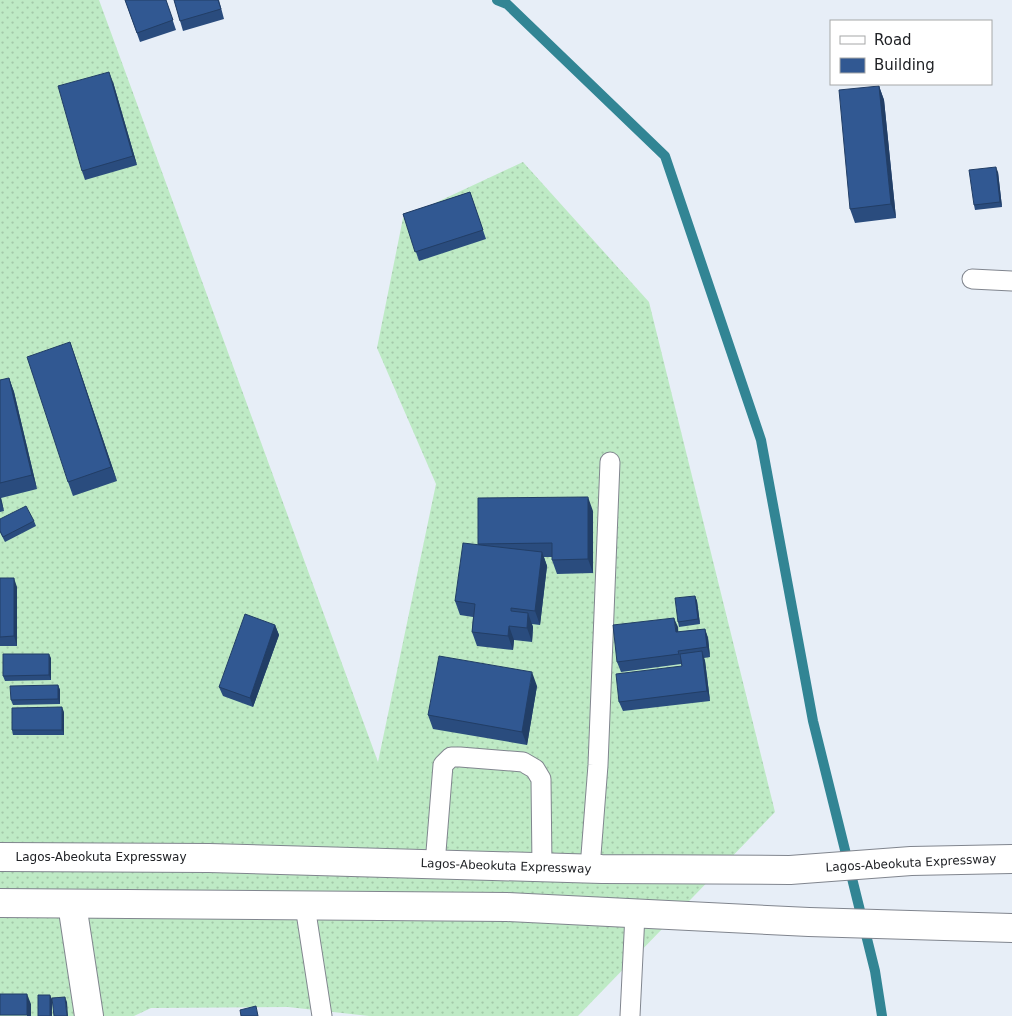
<svg xmlns="http://www.w3.org/2000/svg" width="1012" height="1016" font-family="'DejaVu Sans',sans-serif">
  <style>
    .grass { fill: url(#grass-dots) }
    .lines { fill: none; stroke-linecap: round; stroke-linejoin: round }
    .stream { stroke: #328594; stroke-width: 10 }
    .lane-casing { stroke: #80858e; stroke-width: 21 }
    .street-casing { stroke: #80858e; stroke-width: 30 }
    .highway-casing { stroke: #80858e; stroke-width: 30 }
    .lane { stroke: #fff; stroke-width: 19 }
    .street { stroke: #fff; stroke-width: 28 }
    .highway { stroke: #fff; stroke-width: 28 }
    .wall { fill: #2a4c7e }
    .shaded-wall { fill: #223e66 }
    .building { fill: #315892; stroke: #223e66 }
    .labels { text-anchor: middle; stroke-width: 5; stroke-linejoin: round; paint-order: stroke }
    .street-label { font-size: 12px; fill: #202226; stroke: #fff }
  </style>
  <defs>
    <pattern id="grass-dots" width="8" height="8" patternUnits="userSpaceOnUse" patternTransform="scale(1.25)"><rect width="8" height="8" fill="#beeac5"/><path d="M2 2h.1M6 6h.1" fill="none" stroke="#a3c8a9" stroke-width="1.8" stroke-linecap="round"/></pattern>
  </defs>
  <rect width="100%" height="100%" fill="#e7eef7"/>
  <!-- grass -->
  <path class="grass" d="M 0,0 L 99,0 L 378,762 L 436,484 L 377,348 L 403,218 L 523,162 L 649,302 L 775,812 L 578,1016 L 369,1016 L 288,1007 L 151,1008 L 134,1016 L 0,1016 Z"/>
  <g class="lines">
    <!-- stream -->
    <path class="stream" d="M 497,0 L 507,4 L 665,156 L 761,440 L 813,721 L 875,971 L 882,1016"/>
    <defs>
      <path id="lane" d="M 972,279 L 1012,281
        M 435,864 L 443,765 L 451,757 L 460,757 L 523,762 L 535,769 L 541,779 L 542,867
        M 590,868 L 598,765 L 610,462
        M 305,906 L 322,1016
        M 630,1016 L 635,914"/>
      <path id="street" d="M 72,904 L 89,1016"/>
      <path id="highway" d="M 0,857 L 209,858 L 602,869 L 790,870 L 911,861 L 1012,859
        M 0,903 L 507,907 L 809,922 L 1012,928"/>
    </defs>
    <!-- lane casing -->
    <use href="#lane" class="lane-casing"/>
    <!-- street casing -->
    <use href="#street" class="street-casing"/>
    <!-- highway casing -->
    <use href="#highway" class="highway-casing"/>
    <!-- lane -->
    <use href="#lane" class="lane"/>
    <!-- street -->
    <use href="#street" class="street"/>
    <!-- highway -->
    <use href="#highway" class="highway"/>
  </g>
  <!-- wall -->
  <path class="wall" d="M 125,0 L 166,0 L 176,30 L 140,42 Z
    M 174,0 L 219,0 L 224,19 L 183,31 Z
    M 113,82 L 137,165 L 85,180 L 82,171 Z
    M 879,86 L 884,100 L 896,218 L 855,223 L 850,209 Z
    M 998,172 L 1002,207 L 975,210 L 974,205 Z
    M 470,192 L 486,239 L 419,261 L 403,214 Z
    M 70,342 L 117,481 L 73,496 L 68,482 Z
    M 9,378 L 14,392 L 37,489 L 1,498 L 4,511 L 0,512 L 0,380 Z
    M 593,511 L 593,573 L 557,574 L 552,560 L 552,557 L 544,557 L 547,566 L 540,625 L 532,624 L 533,627 L 532,642 L 514,640 L 513,650 L 477,646 L 472,632 L 473,617 L 460,615 L 455,601 L 478,544 Z
    M 0,519 L 34,521 L 36,526 L 5,542 L 0,532 Z
    M 0,578 L 17,587 L 17,646 L 0,646 Z
    M 695,596 L 697,601 L 700,624 L 679,627 L 678,622 Z
    M 275,625 L 279,635 L 253,707 L 223,696 L 219,687 Z
    M 678,627 L 678,632 L 705,629 L 708,638 L 710,657 L 704,658 L 705,661 L 710,701 L 623,711 L 619,702 L 682,666 L 681,664 L 621,672 L 617,662 Z
    M 51,658 L 51,680 L 5,681 L 3,676 Z
    M 58,685 L 60,690 L 60,704 L 13,705 L 11,700 Z
    M 537,686 L 527,745 L 433,729 L 428,715 Z
    M 64,712 L 64,735 L 13,735 L 12,730 Z"/>
  <!-- shaded-wall -->
  <path class="shaded-wall" d="M 109,72 L 113,82 L 137,165 L 133,156 Z
    M 879,86 L 884,100 L 896,218 L 891,204 Z
    M 996,167 L 998,172 L 1002,207 L 1000,202 Z
    M 70,342 L 75,356 L 117,481 L 111,467 Z
    M 9,378 L 14,392 L 37,489 L 32,475 Z
    M 0,497 L 1,498 L 4,511 L 0,500 Z
    M 588,497 L 593,511 L 593,573 L 588,559 Z
    M 542,552 L 547,566 L 540,625 L 535,611 Z
    M 14,578 L 17,587 L 17,646 L 14,636 Z
    M 695,596 L 697,601 L 700,624 L 698,619 Z
    M 528,613 L 533,627 L 532,642 L 527,628 Z
    M 674,618 L 678,627 L 679,642 L 676,632 Z
    M 275,625 L 279,635 L 253,707 L 250,698 Z
    M 509,626 L 514,640 L 513,650 L 508,636 Z
    M 705,629 L 708,638 L 710,657 L 707,647 Z
    M 702,651 L 705,661 L 710,701 L 707,691 Z
    M 49,654 L 51,658 L 51,680 L 49,675 Z
    M 532,672 L 537,686 L 527,745 L 522,732 Z
    M 58,685 L 60,690 L 60,704 L 58,699 Z
    M 62,707 L 64,712 L 64,735 L 62,730 Z
    M 27,994 L 31,1004 L 31,1016 L 27,1016 Z
    M 50,995 L 52,999 L 52,1016 L 50,1016 Z
    M 65,997 L 67,1002 L 68,1016 L 67,1016 Z"/>
  <!-- building -->
  <path class="building" d="M 125,0 L 166,0 L 173,20 L 137,33 Z
    M 174,0 L 218,0 L 221,9 L 180,21 Z
    M 109,72 L 133,156 L 82,171 L 58,86 Z
    M 879,86 L 891,204 L 850,209 L 839,90 Z
    M 996,167 L 1000,202 L 974,205 L 969,170 Z
    M 470,192 L 483,230 L 415,252 L 403,214 Z
    M 70,342 L 111,467 L 68,482 L 27,357 Z
    M 9,378 L 32,475 L 0,483 L 0,380 Z
    M 588,497 L 588,559 L 552,560 L 552,543 L 478,544 L 478,498 Z
    M 26,506 L 34,521 L 3,537 L 0,531 L 0,519 Z
    M 463,543 L 542,552 L 535,611 L 511,608 L 511,611 L 528,613 L 527,628 L 509,626 L 508,636 L 472,632 L 475,604 L 455,601 Z
    M 0,578 L 14,578 L 14,636 L 0,637 Z
    M 695,596 L 698,619 L 678,622 L 675,598 Z
    M 245,614 L 275,625 L 250,698 L 219,687 Z
    M 674,618 L 676,632 L 705,629 L 707,647 L 678,651 L 679,654 L 617,662 L 613,625 Z
    M 702,651 L 707,691 L 619,702 L 616,674 L 682,666 L 680,654 Z
    M 3,654 L 49,654 L 49,675 L 3,676 Z
    M 439,656 L 532,672 L 522,732 L 428,715 Z
    M 58,685 L 58,699 L 11,700 L 10,686 Z
    M 62,707 L 62,730 L 12,730 L 12,708 Z
    M 0,994 L 27,994 L 27,1015 L 0,1015 Z
    M 38,995 L 50,995 L 50,1016 L 38,1016 Z
    M 65,997 L 67,1016 L 54,1016 L 52,998 Z
    M 256,1006 L 258,1016 L 241,1016 L 240,1010 Z"/>
  <g class="labels">
    <!-- street labels -->
    <g class="street-label">
      <text x="101" y="861">Lagos-Abeokuta Expressway</text>
      <text transform="translate(911 863) rotate(-3)" y="4">Lagos-Abeokuta Expressway</text>
      <text transform="translate(506 866) rotate(2)" y="4">Lagos-Abeokuta Expressway</text>
    </g>
  </g>
  <!-- legend -->
  <rect x="830" y="20" width="162" height="65" fill="#ffffff" stroke="#a6a7a8"/>
  <rect x="840" y="36" width="25" height="8" fill="#ffffff" stroke="#a6a7a8"/>
  <text x="874" y="45" font-size="15" fill="#202226">Road</text>
  <rect x="840" y="58" width="25" height="15" fill="#315892" stroke="#a6a7a8"/>
  <text x="874" y="70" font-size="15" fill="#202226">Building</text>
</svg>
